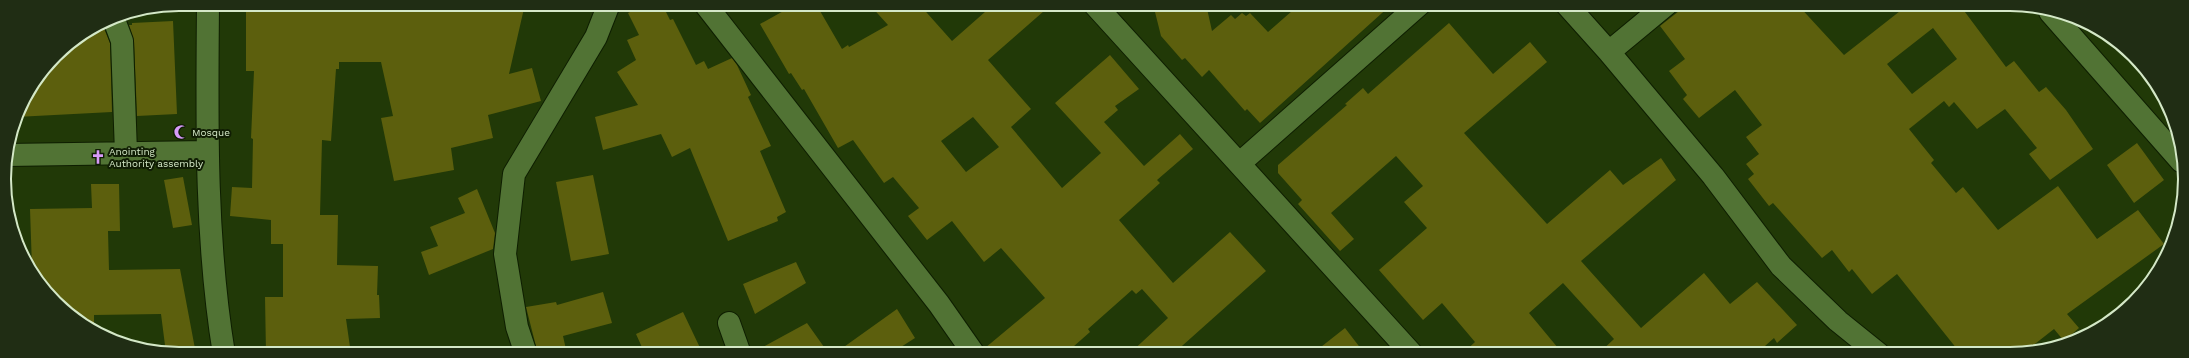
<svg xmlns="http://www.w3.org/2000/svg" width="2189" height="358" font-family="'Work Sans',sans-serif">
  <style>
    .building { fill: #5c5f0d; fill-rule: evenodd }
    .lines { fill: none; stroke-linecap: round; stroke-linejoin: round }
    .minor-casing { stroke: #0e1e00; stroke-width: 24 }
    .minor { stroke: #517334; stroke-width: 22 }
    .labels { text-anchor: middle; stroke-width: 4; stroke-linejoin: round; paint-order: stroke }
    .poi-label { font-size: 10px; fill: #d4e8c7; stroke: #101d04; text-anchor: start }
    .rim { fill: none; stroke: #d4e8c7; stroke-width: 2 }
  </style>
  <rect width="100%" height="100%" fill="#213907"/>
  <!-- building -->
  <path class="building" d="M 246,4 L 525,4 L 509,74 L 532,68 L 541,101 L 488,115 L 493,138 L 451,148 L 454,170 L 394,181 L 381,118 L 393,116 L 381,62 L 339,62 L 339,69 L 336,69 L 331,141 L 322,140 L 320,215 L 338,215 L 337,265 L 378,266 L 377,295 L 379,295 L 380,318 L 346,319 L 351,354 L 266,354 L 265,297 L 283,297 L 283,244 L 271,244 L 271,220 L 230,216 L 232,187 L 252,188 L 253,139 L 251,138 L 254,71 L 246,71 Z
    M 646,4 L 662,4 L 670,20 L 673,19 L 696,65 L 704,61 L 708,69 L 732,58 L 737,65 L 751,95 L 748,97 L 771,146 L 760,151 L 786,212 L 777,217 L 778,221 L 728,241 L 690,148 L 672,157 L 661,134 L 603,150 L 595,117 L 638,105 L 617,72 L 636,60 L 627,40 L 639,35 L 628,13 Z
    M 796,4 L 816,4 L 842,49 L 848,45 L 849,47 L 888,25 L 869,4 L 919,4 L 952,41 L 994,4 L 1052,4 L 988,60 L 1031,109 L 1011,127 L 1062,188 L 1101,153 L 1055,103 L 1110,55 L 1139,89 L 1115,106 L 1118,110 L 1104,122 L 1144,166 L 1180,134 L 1193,149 L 1157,180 L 1160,183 L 1119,220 L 1173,283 L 1230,232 L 1266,271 L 1173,354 L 1129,354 L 1168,318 L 1142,289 L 1136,294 L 1132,290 L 1088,329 L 1090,332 L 1065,354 L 986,354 L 985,348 L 1045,298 L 1001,248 L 984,262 L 952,221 L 927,240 L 908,216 L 919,208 L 893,177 L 884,183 L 853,140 L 838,148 L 804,89 L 802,90 L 791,73 L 789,74 L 760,24 ZM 973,117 L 999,147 L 966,172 L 941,141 Z
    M 1153,4 L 1206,4 L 1212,31 L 1231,15 L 1235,19 L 1242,13 L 1246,16 L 1250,13 L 1268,32 L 1300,4 L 1392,4 L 1260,123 L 1247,109 L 1245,111 L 1209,70 L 1202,77 L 1185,58 L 1182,60 L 1161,36 Z
    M 1688,4 L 1797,4 L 1844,55 L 1909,4 L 1959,4 L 2006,67 L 2014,61 L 2039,92 L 2046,87 L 2066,110 L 2093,149 L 2050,180 L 2029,154 L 2037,148 L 2005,109 L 1977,129 L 1954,102 L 1949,107 L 1944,101 L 1909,129 L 1934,160 L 1931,163 L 1956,193 L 1963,187 L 1998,230 L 2058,186 L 2097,239 L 2138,210 L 2164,244 L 2067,314 L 2079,328 L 2064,341 L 2054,329 L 2022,354 L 1961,354 L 1897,274 L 1872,294 L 1852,269 L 1849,272 L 1832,250 L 1822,258 L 1773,203 L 1769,206 L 1748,179 L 1754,174 L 1746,164 L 1759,154 L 1746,137 L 1762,125 L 1735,90 L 1699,118 L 1683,99 L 1687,95 L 1669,71 L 1685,59 L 1660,26 ZM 1933,28 L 1957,59 L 1912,94 L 1887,64 Z
    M 173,21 L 177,114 L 137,116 L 134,41 L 129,25 L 132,25 L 132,23 Z
    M 1449,23 L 1493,74 L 1530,42 L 1547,62 L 1464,133 L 1547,224 L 1610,170 L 1623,185 L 1661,158 L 1676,180 L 1581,261 L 1641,328 L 1704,273 L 1730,304 L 1757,282 L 1797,325 L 1777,343 L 1774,338 L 1756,354 L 1598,354 L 1614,339 L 1563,283 L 1529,313 L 1563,354 L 1462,354 L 1475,342 L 1442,303 L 1423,320 L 1379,270 L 1427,228 L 1404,202 L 1423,186 L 1396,156 L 1331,213 L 1354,239 L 1340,251 L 1298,204 L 1302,200 L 1278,173 L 1278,165 L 1347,105 L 1345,104 L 1363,88 L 1368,94 Z
    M 99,26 L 103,26 L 110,43 L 112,112 L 16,117 L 17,112 L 55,55 Z
    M 2137,143 L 2164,180 L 2134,203 L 2107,165 Z
    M 593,175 L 609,254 L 571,261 L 556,182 Z
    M 183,177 L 192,225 L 173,228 L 164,180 Z
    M 91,184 L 119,184 L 120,231 L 108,231 L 109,270 L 180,269 L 196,354 L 166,353 L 161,314 L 94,315 L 94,330 L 48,295 L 32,267 L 30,209 L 92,208 Z
    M 477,189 L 495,233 L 493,249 L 429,275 L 421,252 L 438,246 L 430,227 L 465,213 L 458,198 Z
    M 796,262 L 806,283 L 755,314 L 743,284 Z
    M 603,292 L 612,323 L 563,336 L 567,354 L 538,354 L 526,307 L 556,302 L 557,305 Z
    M 897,309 L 915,338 L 890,354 L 834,354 Z
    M 683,312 L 703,354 L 645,354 L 636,334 Z
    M 807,323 L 829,354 L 752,354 L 752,353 Z
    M 1345,328 L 1365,354 L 1312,354 Z"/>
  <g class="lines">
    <defs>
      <path id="minor" d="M 208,4 C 207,120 205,238 224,354
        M 705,4 L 939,304 L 974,354
        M 1094,4 L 1412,354
        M 1566,4 L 1609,52 L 1713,176 L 1781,266 L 1838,321 L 1879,354
        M 2050,12 L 2181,161
        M 113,17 L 122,41 L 126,153
        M 1609,52 L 1667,4
        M 7,155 L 207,152
        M 1240,163 L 1420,4
        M 729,323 L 740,354
        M 526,354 L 517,327 L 505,254 L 514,174 L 596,37 L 609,4"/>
    </defs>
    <!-- minor casing -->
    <use href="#minor" class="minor-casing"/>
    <!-- minor -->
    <use href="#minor" class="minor"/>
  </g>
  <!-- icons -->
  <defs>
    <symbol id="mosque-bare" viewBox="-9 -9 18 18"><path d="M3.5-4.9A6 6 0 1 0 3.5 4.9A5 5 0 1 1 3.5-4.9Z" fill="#d79bf9" stroke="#101d04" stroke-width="2.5" paint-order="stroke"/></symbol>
    <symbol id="church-bare" viewBox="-9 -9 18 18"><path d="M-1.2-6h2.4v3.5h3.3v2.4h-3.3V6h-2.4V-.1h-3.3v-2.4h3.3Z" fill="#d79bf9" stroke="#101d04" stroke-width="2.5" paint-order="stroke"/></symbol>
  </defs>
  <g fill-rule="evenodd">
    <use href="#mosque-bare" x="171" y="122" width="20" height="20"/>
    <use href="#church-bare" x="88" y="147" width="20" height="20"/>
  </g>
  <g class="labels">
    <!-- poi labels -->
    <g class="poi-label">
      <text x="192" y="136">Mosque</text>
      <text x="109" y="155">Anointing<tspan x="109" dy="12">Authority assembly</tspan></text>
    </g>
  </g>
  <!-- crop -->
  <path d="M0 0H2189V358H0ZM179 11H2010A168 168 0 0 1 2178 179V179A168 168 0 0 1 2010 347H179A168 168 0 0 1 11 179V179A168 168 0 0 1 179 11Z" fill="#202d14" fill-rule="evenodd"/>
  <path class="rim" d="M179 11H2010A168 168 0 0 1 2178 179V179A168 168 0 0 1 2010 347H179A168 168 0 0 1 11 179V179A168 168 0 0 1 179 11Z"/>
</svg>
